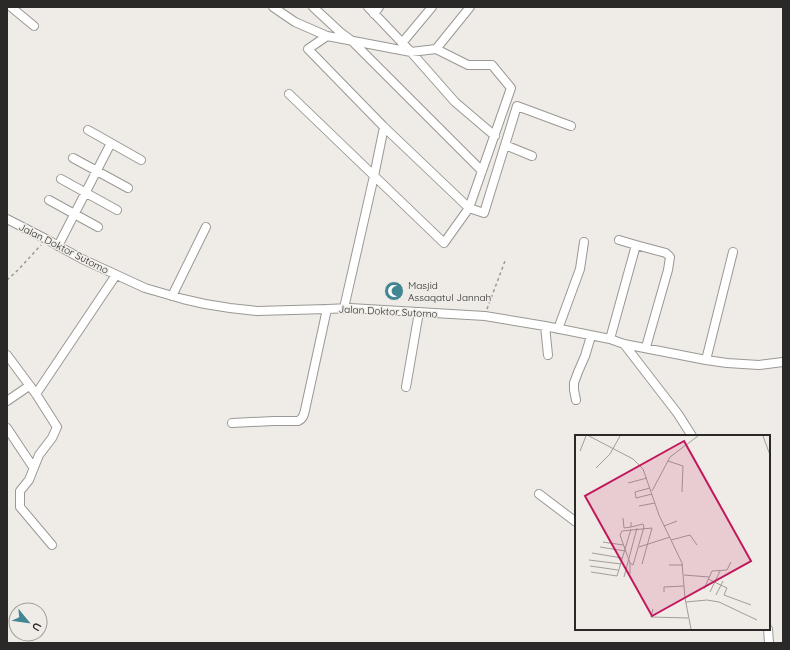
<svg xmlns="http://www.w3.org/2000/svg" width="790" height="650" font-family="Quicksand,sans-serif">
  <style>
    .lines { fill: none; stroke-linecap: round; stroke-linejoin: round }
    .minor-casing { stroke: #9a9894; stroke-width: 10 }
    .path { stroke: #9a9894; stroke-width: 1.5; stroke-dasharray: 3 3; stroke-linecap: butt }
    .minor { stroke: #fff; stroke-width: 8 }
    .labels { text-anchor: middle; stroke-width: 3; stroke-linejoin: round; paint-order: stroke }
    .street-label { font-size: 10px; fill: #2a2927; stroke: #efece7 }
    .poi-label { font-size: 10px; fill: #2a2927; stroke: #efece7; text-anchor: start }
    .inset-road { fill: none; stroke: #a09e9a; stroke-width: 1 }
    .view { fill: #c2185b; fill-opacity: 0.15; stroke: #c2185b; stroke-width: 2 }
    .inset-edge { fill: none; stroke: #2a2927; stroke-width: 2 }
  </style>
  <rect width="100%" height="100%" fill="#efece7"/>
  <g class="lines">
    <defs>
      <path id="minor" d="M 11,7 L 34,26
        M 273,7 L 295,22 L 327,36 L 411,52 L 436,49 L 468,65 L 492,65 L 511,88 L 469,208 L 444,243 L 289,94
        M 313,7 L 340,32 L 352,41 L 482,171
        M 368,7 L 411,52 L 455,102 L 495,136
        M 374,14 L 379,7
        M 327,36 L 308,49 L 384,127 L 469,208 L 484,213 L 505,145 L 532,156
        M 402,43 L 432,7
        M 436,49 L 470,7
        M 111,143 L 141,160
        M 505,145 L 517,106 L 571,126
        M 73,158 L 128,188
        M 61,179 L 117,210
        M 49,200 L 98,227
        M 7,219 L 46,239 L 82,259 L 145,288 L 183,299 L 205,304 L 230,308 L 257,311 L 327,309 L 350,308 L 485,316 L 545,326 L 610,339 L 624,344 L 706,360 L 727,363 L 759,365 L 783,362
        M 619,240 L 636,245
        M 58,246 L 111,143 L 88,130
        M 172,296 L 206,227
        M 344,308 L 374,176 L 384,127
        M 545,326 L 548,355
        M 558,329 L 580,269 L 584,242
        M 610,339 L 636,245 L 666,253 L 670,257 L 668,270 L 646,347
        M 624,344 L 678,414 L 692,436
        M 7,355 L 36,394 L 57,427 L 52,438 L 39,455 L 29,480 L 20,491 L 20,507 L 52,545
        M 706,360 L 733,252
        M 406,387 L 419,312
        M 36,394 L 116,275
        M 576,400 L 574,390 L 574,383 L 578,372 L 585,356 L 591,336
        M 7,401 L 29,386
        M 232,423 L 273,421 L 298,421 C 303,419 304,415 305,410 L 327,309
        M 7,428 L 33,467
        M 539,494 L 576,522
        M 768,629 L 769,643"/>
    </defs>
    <!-- minor casing -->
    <use href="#minor" class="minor-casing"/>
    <!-- path -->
    <path class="path" d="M 7,280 L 18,270 L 41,245
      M 487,309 L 505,261"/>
    <!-- minor -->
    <use href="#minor" class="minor"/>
  </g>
  <!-- icons -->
  <defs>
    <symbol id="mosque-disc" viewBox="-11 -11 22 22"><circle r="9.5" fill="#428694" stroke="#efece7"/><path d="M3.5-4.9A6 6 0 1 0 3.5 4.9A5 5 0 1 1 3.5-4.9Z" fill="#fff"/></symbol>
  </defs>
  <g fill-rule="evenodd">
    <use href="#mosque-disc" x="383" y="280" width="22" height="22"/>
  </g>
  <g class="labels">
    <!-- street labels -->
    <g class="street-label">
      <text transform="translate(64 248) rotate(27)" y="4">Jalan Doktor Sutomo</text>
      <text transform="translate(388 311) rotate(3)" y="4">Jalan Doktor Sutomo</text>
    </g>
    <!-- poi labels -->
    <g class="poi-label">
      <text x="408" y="289">Masjid<tspan x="408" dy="12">Assaqatul Jannah</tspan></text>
    </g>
  </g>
  <!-- overview -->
  <g transform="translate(575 435)">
    <rect width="195" height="195" fill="#efece7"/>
    <path class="inset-road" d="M 14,1 L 58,24 L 68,34 L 84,80 L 107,128 L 110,163 L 116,194M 188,1 L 195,20M 5,16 L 11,1M 93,26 L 108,31 L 107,57M 21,33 L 35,19 L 45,1M 53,48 L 72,43M 75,53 L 60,57 L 61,63 L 77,59M 77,56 L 95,22 L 123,1M 64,71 L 80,68M 48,83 L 49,93 L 56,92M 56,87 L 56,92 L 68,89 L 69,92M 89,91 L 102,86M 96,105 L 115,100 L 122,110M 28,107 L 48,110M 25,112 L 50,116M 64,112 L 95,102M 17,118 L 47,123M 14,125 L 46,129M 55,128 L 58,130 L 69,92M 94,130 L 108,130M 15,131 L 43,135M 16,137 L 42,141 L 56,94M 55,139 L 55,128 L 45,100 L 47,96 L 77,93 L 67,129M 109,140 L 134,142M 49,142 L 62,93M 133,144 L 152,153 L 149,160 L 176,170M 129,154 L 137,136 L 152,135 L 156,127M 89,157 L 89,152 L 109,151M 135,157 L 145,136M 141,160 L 148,146M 111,167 L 132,165 L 144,167 L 182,185M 78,174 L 76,182 L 113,183"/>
    <path class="view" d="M 109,6 L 176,126 L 77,181 L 10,61 Z"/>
    <rect width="195" height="195" class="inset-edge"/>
  </g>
  <!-- border -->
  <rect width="790" height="650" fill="none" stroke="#2a2927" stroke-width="16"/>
  <!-- north arrow -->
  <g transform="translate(28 622) rotate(119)"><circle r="19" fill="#efece7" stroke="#a09e9a"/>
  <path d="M0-3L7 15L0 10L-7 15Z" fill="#428694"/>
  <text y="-6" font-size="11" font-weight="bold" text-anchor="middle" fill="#2a2927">U</text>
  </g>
</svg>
